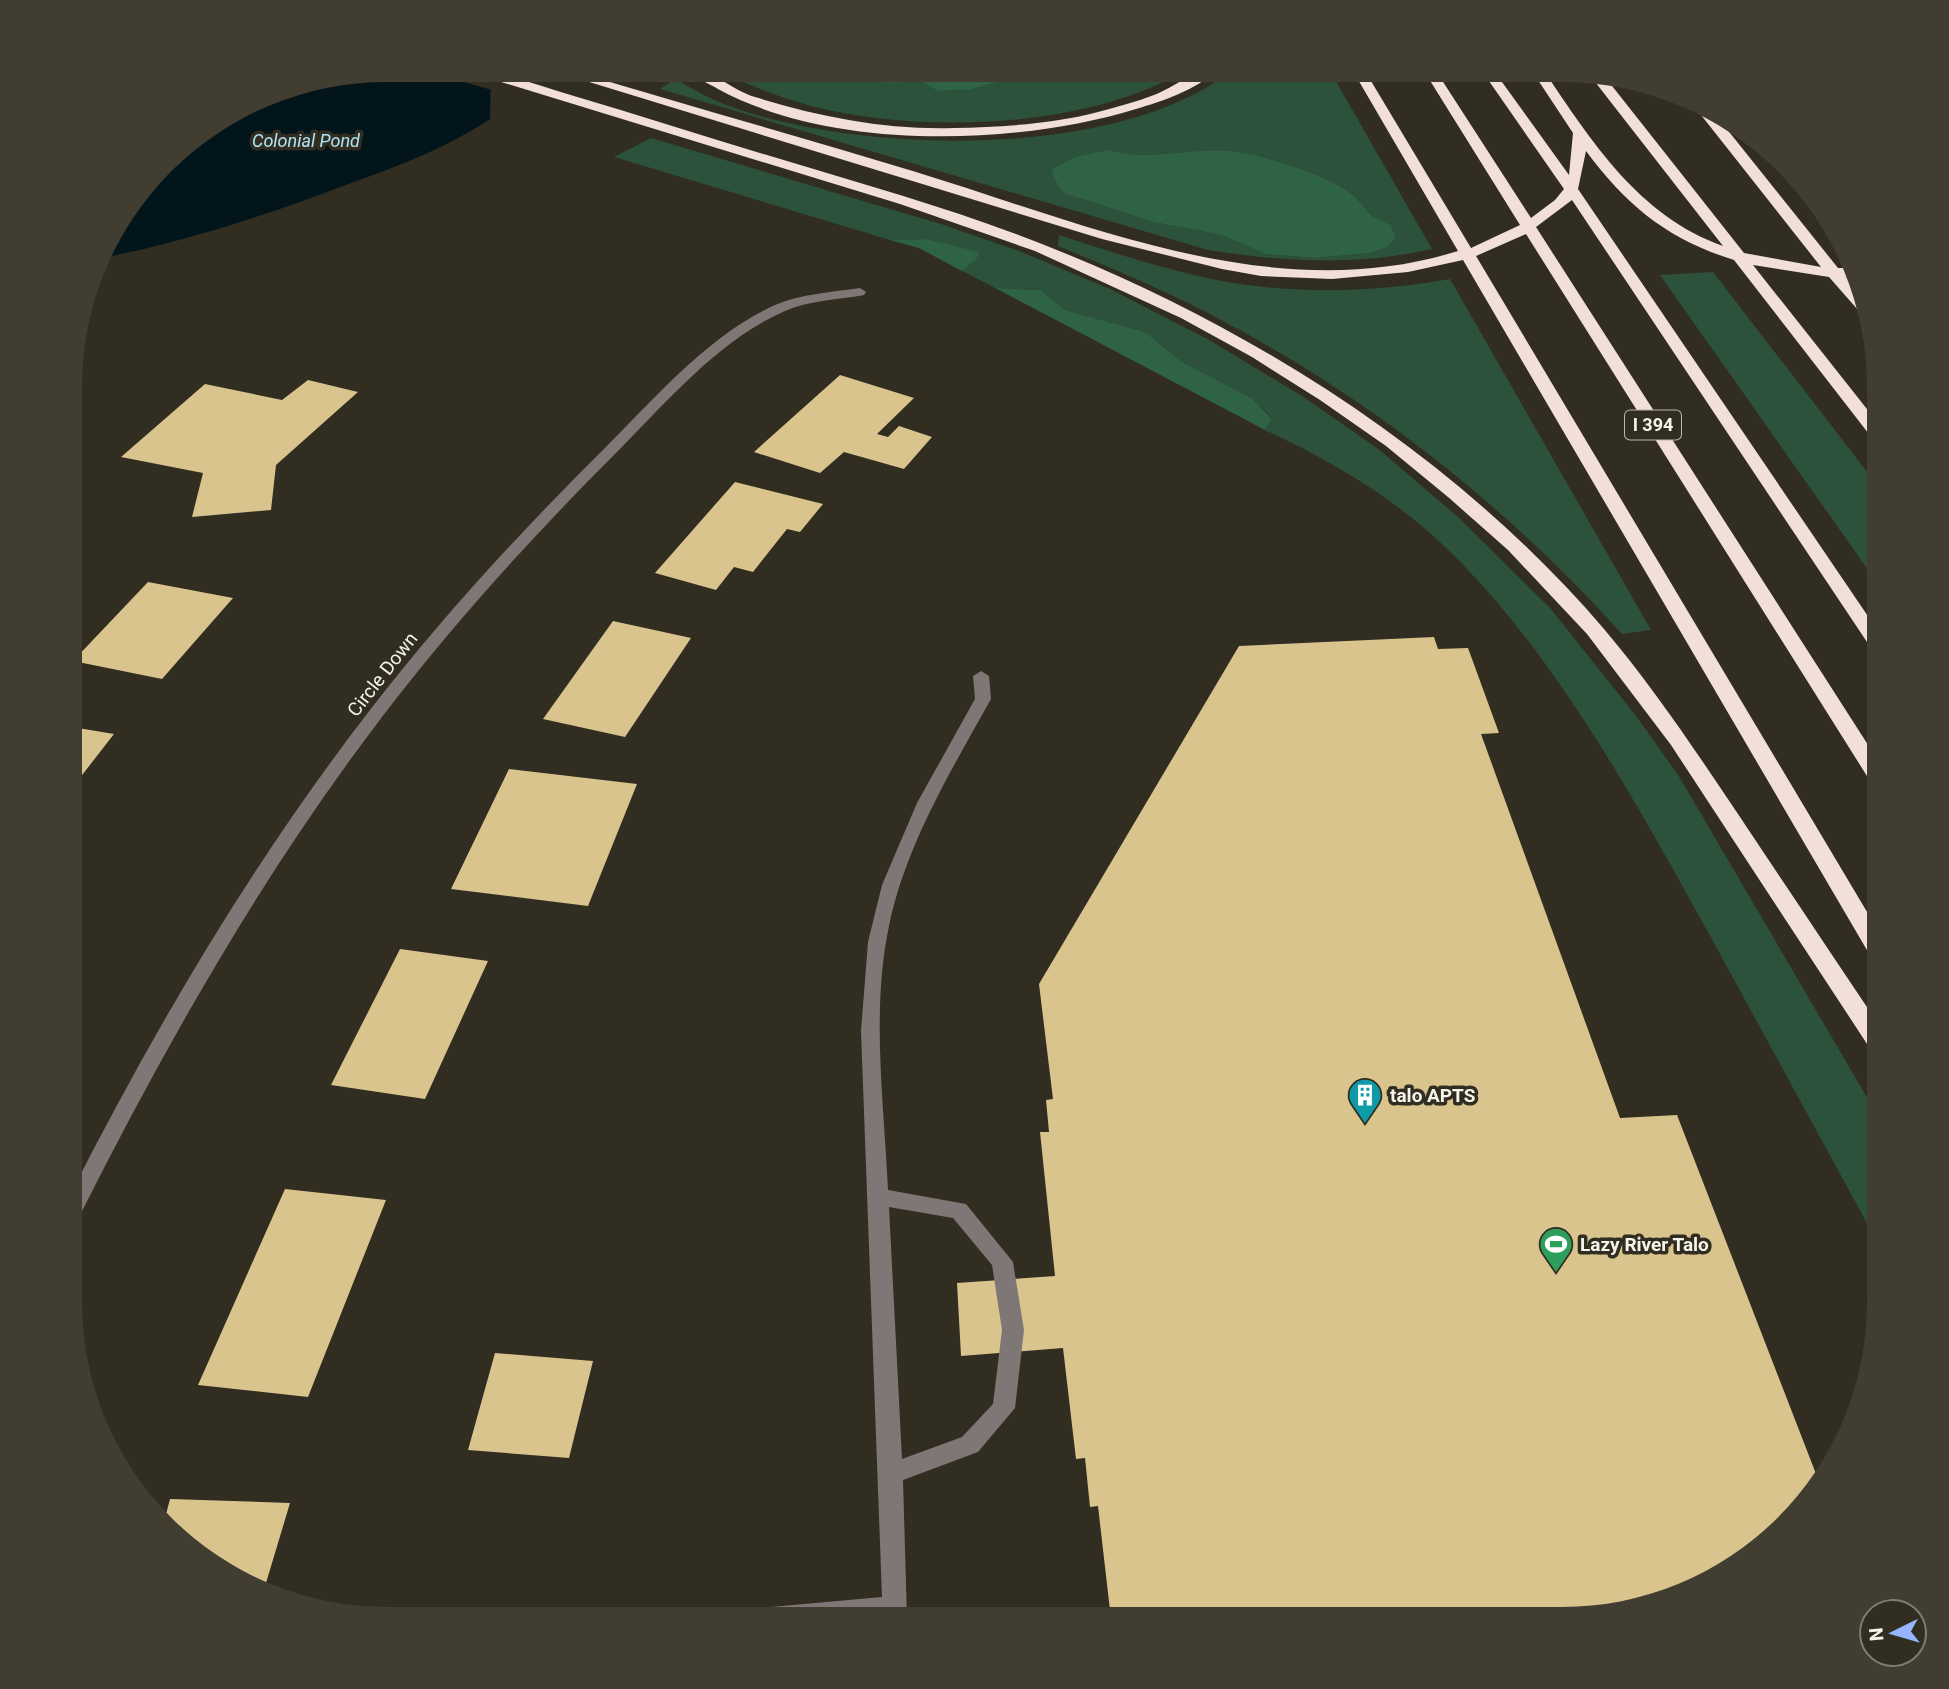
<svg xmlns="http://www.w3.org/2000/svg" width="1949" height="1689" font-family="Roboto,sans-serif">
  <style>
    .green { fill: #2c523b; fill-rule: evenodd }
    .forest { fill: #2f6345 }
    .water { fill: #02151b }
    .pier { fill: #322d21 }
    .building { fill: #d9c48e }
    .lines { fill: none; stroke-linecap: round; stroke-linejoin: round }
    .minor { fill: #7f7775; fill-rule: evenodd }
    .highway { fill: #f1dfd8; fill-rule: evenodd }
    .labels { text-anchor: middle; stroke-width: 7; stroke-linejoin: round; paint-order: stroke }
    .far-water-label { font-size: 18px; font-style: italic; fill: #ade4f8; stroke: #322d21 }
    .shield { fill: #322d21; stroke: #bbb8ae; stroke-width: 2 }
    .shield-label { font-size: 18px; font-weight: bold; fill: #f6f3eb }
    .street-label { font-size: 19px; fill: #f6f3eb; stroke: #322d21 }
    .poi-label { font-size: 19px; font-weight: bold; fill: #f6f3eb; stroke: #322d21; text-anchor: start }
  </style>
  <rect width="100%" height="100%" fill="#322d21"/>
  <!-- green -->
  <path class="green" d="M 717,70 L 866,70 L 887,83 L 923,82 L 937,91 L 969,90 L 1017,77 L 1065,77 L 1078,70 L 1185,70 C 1089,129 918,134 811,106 C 778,97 748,85 717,70 Z
    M 1231,71 L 1330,71 L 1432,249 C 1357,266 1284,262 1208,250 L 660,89 L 675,79 C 694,90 712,100 732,107 C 863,154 1117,160 1231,71 ZM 1109,150 C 1152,163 1195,145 1238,152 C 1267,156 1332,176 1354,196 C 1371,212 1366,215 1391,226 L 1387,247 L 1371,253 L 1316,258 L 1265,254 L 1222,235 L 1153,222 L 1065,193 L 1054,179 Z
    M 651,138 L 944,225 L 1019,251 L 1110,289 L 1209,340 L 1302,396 L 1377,448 L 1458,517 L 1550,608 L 1637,717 L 1680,778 L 1879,1118 L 1879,1245 C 1822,1141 1766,1038 1709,934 C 1636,802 1552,648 1442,544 C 1390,495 1329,460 1265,430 L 1272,418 L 1252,398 L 1182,362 L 1145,332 L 1065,310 L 1041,290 L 995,288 L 962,271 L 976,260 L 926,239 L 890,240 L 614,157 Z
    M 1765,148 L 1786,163 L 1845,245 Z
    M 1059,235 C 1105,250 1151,265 1198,276 C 1280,295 1367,294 1450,279 L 1651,630 L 1622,634 C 1509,508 1372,400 1223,321 C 1169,292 1114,269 1058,246 Z
    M 1713,272 L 1878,486 L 1878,584 L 1660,275 Z"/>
  <!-- forest -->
  <path class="forest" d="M 866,70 L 1078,70 L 1065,77 L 1017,77 L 969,90 L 937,91 L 923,82 L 887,83 Z
    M 1109,150 C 1152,163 1195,145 1238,152 C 1267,156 1332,176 1354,196 C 1371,212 1365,215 1391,225 L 1395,238 L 1387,247 L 1371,253 L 1316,258 L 1265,254 L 1222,235 L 1153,222 L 1064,193 L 1054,179 L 1052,169 L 1075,157 Z
    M 926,239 L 979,252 L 976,260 L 962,271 L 919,248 L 890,240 Z
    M 995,288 L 1041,290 L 1065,310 L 1145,332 L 1182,362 L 1252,398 L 1272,419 L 1265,430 Z"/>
  <!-- water -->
  <path class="water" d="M 387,70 L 491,70 L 490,119 C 448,147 401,165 354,182 C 273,213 188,241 102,258 L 112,229 L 178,148 L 285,87 Z"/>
  <!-- pier -->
  <path class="pier" d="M 421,70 L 495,70 L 496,91 L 492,90 Z"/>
  <!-- building -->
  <path class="building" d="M 840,375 L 914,398 L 877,434 L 888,437 L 899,426 L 932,437 L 904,469 L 844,452 L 820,473 L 754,452 Z
    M 308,380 L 358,392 L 276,465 L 271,510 L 192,517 L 203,473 L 121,457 L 205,384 L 282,400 Z
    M 735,482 L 823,504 L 800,532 L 787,529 L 753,572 L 734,567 L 716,590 L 655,573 Z
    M 148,582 L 233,598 L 162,679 L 73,661 Z
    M 613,621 L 691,638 L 625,737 L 543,719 Z
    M 1434,637 L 1438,649 L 1468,648 L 1499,733 L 1481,734 L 1620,1118 L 1677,1115 L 1818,1479 L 1786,1526 L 1702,1586 L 1583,1618 L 1111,1619 L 1098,1506 L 1090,1507 L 1085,1458 L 1076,1459 L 1063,1348 L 961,1356 L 957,1283 L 1055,1276 L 1040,1132 L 1049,1132 L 1046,1100 L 1053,1099 L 1039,984 L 1239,646 Z
    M 72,727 L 114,734 L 72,788 Z
    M 509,769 L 637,784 L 588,906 L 451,889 Z
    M 400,949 L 488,961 L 425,1099 L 331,1085 Z
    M 285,1189 L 386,1200 L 308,1397 L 198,1385 Z
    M 495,1353 L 593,1361 L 569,1458 L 468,1450 Z
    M 170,1499 L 290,1503 L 263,1593 L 163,1526 Z"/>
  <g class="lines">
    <!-- minor -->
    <path class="minor" d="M 860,288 L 866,292 L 864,295 C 838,300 810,300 785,311 C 718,340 665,404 614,455 C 531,538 453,624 382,717 C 263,873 166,1044 78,1219 L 71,1222 L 71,1193 C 157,1024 254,860 370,710 C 442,617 522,530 605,448 C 656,397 709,335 775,305 C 801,294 832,292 860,288 Z
      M 981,671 L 989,676 L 991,699 C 951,771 906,844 889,926 C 871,1011 884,1103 888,1190 L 966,1204 L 1013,1262 L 1024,1330 L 1015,1408 L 978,1452 L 903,1480 L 907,1619 L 759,1619 L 762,1611 L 771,1607 L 882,1597 L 861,1031 L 868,942 L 882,885 L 917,803 L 975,699 L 973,676 ZM 889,1207 L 953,1218 L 992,1265 L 1002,1330 L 993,1404 L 962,1437 L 902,1459 Z"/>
    <!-- highway -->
    <path class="highway" d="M 462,70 C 500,70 537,85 574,96 C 645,117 716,140 787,161 C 873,187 959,211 1042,244 C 1253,327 1456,456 1604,629 C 1654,688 1697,753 1740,817 C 1786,886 1833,956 1879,1025 L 1879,1053 L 1871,1050 L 1671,745 L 1587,634 L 1508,550 L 1448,497 L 1386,446 L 1320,400 L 1252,357 L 1181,318 L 1035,251 L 900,204 Z
      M 550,70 L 570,70 C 685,105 801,137 916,172 C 1089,225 1276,308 1458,251 L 1353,71 L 1365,71 L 1471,248 L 1520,225 L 1424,71 L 1436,71 L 1531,218 L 1555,200 L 1564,189 L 1482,71 L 1494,71 L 1569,175 L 1573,133 L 1532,71 L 1544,71 C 1592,142 1639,216 1723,246 L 1592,78 L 1592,73 L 1605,77 L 1744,253 L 1821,267 L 1690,101 L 1702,103 L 1710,108 L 1838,268 L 1852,268 L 1854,277 L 1846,277 L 1859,292 L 1864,311 L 1858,310 L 1829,277 L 1753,265 L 1878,423 L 1878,439 L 1872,438 L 1734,260 C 1667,239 1627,206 1586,151 L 1578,189 L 1878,631 L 1879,650 L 1871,648 L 1572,200 L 1536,227 L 1879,762 L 1879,786 L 1872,784 L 1526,234 L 1476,256 L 1879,932 L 1879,959 L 1871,957 L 1463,260 L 1408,272 L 1332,279 L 1261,276 L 1222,269 L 1102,239 Z
      M 687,70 C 716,70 729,89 755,97 C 820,117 886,130 954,128 C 1002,127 1052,124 1098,112 C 1116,107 1136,102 1154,95 C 1178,86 1190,70 1217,70 C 1196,90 1163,101 1136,109 C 1016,146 831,151 718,89 C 708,83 695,78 687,70 Z"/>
  </g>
  <!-- icons -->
  <defs>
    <symbol id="building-pin" viewBox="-11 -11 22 30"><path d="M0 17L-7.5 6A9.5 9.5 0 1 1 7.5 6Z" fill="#0f9aa8" stroke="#322d21"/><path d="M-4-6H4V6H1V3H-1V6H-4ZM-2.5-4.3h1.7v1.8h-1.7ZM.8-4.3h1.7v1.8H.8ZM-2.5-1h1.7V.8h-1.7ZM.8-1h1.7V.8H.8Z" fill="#fff"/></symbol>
    <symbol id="stadium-pin" viewBox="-11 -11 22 30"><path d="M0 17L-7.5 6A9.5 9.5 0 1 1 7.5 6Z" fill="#2e9e5b" stroke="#322d21"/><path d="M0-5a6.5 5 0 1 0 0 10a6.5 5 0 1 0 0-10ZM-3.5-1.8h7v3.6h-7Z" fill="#fff"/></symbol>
  </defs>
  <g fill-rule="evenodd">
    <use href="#building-pin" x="1346" y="1076" width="38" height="52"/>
    <use href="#stadium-pin" x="1537" y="1225" width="38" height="52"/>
  </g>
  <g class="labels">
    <!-- far-water labels -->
    <g class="far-water-label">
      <text x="306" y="147">Colonial Pond</text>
    </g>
    <!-- shield labels -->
    <rect class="shield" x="1625" y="410.5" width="56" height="29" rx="5"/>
    <g class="shield-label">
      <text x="1653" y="431">I 394</text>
    </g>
    <!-- street labels -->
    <g class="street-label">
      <text transform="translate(382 674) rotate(-52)" y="7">Circle Down</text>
    </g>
    <!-- poi labels -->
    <g class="poi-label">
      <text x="1390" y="1102">talo APTS</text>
      <text x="1580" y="1251">Lazy River Talo</text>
    </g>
  </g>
  <!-- crop -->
  <path d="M0 0H1949V1689H0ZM387 82H1562A305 305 0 0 1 1867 387V1302A305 305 0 0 1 1562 1607H387A305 305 0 0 1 82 1302V387A305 305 0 0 1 387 82Z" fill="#423d31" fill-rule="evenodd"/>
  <!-- north arrow -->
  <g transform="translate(1893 1633) rotate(265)"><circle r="33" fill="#322d21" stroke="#807c72" stroke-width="2"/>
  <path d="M0-5L12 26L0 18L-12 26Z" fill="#95b6fd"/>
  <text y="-10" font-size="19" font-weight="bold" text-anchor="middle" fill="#f6f3eb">N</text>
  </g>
</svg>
